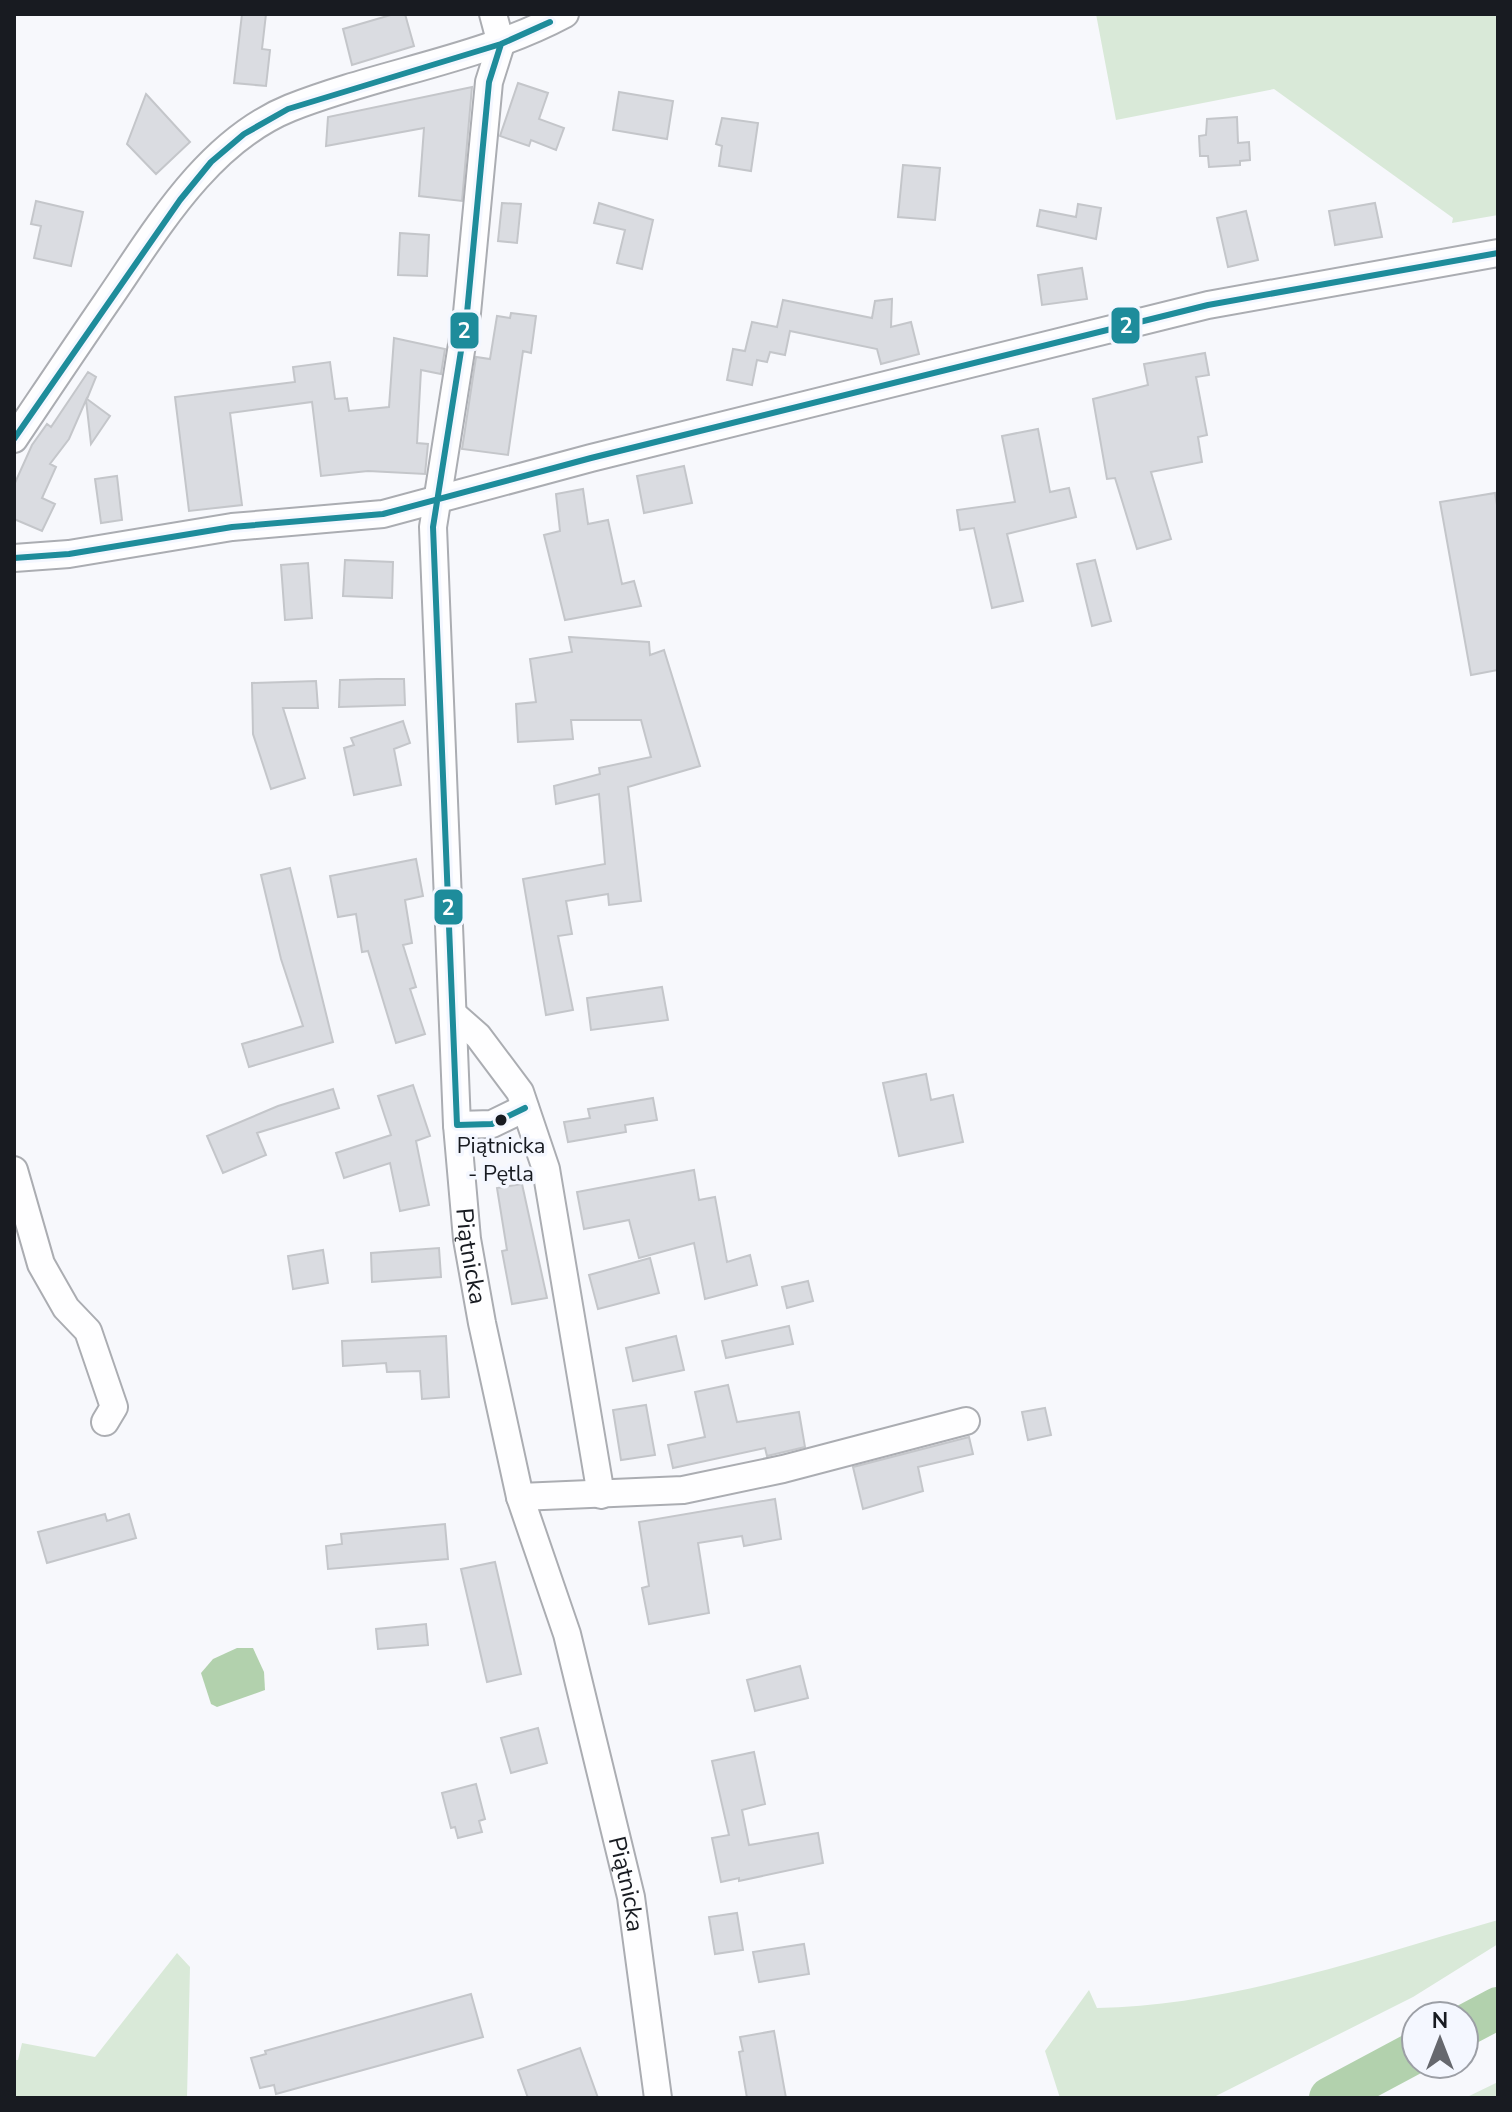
<svg xmlns="http://www.w3.org/2000/svg" width="1512" height="2112" font-family="'Nunito Sans',sans-serif">
  <style>
    .green { fill: #d9e9d8 }
    .water { fill: #b2d1ad }
    .lines { fill: none; stroke-linecap: round; stroke-linejoin: round }
    .river { stroke: #b2d1ad; stroke-width: 42 }
    .building { fill: #dadce1; stroke: #c4c6ca; stroke-width: 2 }
    .minor-casing { stroke: #abadb2; stroke-width: 30 }
    .minor { stroke: #fefeff; stroke-width: 26 }
    .bus-1-casing { stroke: #f4f7ff; stroke-width: 12 }
    .bus-1 { stroke: #1e8c9b; stroke-width: 6 }
    .bus-dot { fill: #181b21; stroke: #f4f7ff; stroke-width: 3 }
    .labels { text-anchor: middle; stroke-width: 7; stroke-linejoin: round; paint-order: stroke }
    .bus-label { font-size: 22px; fill: #181b21; stroke: #f4f7ff }
    .street-label { font-size: 24px; fill: #181b21; stroke: #f4f7ff }
    .line-badge { stroke: #f4f7ff; stroke-width: 3 }
    .badge-label { font-size: 22px; text-anchor: middle; font-weight: bold; fill: #fff }
  </style>
  <rect width="100%" height="100%" fill="#f7f8fc"/>
  <!-- green -->
  <path class="green" d="M 1096,14 L 1498,14 L 1498,215 L 1452,223 L 1453,218 L 1274,89 L 1116,120 Z
    M 1498,1920 L 1498,1944 L 1413,1997 L 1212,2098 L 1060,2098 L 1045,2051 L 1089,1990 L 1097,2008 C 1229,2006 1371,1956 1498,1920 Z
    M 177,1953 L 190,1967 L 187,2098 L 14,2098 L 14,2060 L 18,2060 L 22,2043 L 95,2057 Z
    M 1498,2082 L 1498,2098 L 1465,2098 Z"/>
  <!-- water -->
  <path class="water" d="M 237,1648 L 253,1648 L 264,1672 L 265,1690 L 217,1707 L 211,1704 L 201,1673 L 213,1659 Z"/>
  <g class="lines">
    <!-- river -->
    <path class="river" d="M 1464,2026 L 1498,2008
      M 1330,2098 L 1416,2052"/>
  </g>
  <!-- building -->
  <path class="building" d="M 242,14 L 266,14 L 262,49 L 270,50 L 266,86 L 234,83 Z
    M 394,14 L 405,14 L 414,46 L 352,65 L 343,29 Z
    M 518,83 L 548,93 L 539,119 L 564,128 L 556,150 L 531,140 L 529,146 L 500,136 Z
    M 472,87 L 462,201 L 419,196 L 424,128 L 326,146 L 328,117 Z
    M 619,92 L 673,101 L 667,139 L 613,130 Z
    M 146,94 L 190,142 L 156,174 L 127,144 Z
    M 1237,117 L 1238,143 L 1249,142 L 1250,160 L 1240,161 L 1240,165 L 1209,167 L 1208,156 L 1200,156 L 1199,136 L 1206,135 L 1207,119 Z
    M 722,118 L 758,123 L 751,171 L 719,166 L 722,146 L 716,144 Z
    M 903,165 L 940,168 L 935,220 L 898,217 Z
    M 36,201 L 83,212 L 71,266 L 34,258 L 41,226 L 31,224 Z
    M 502,203 L 521,204 L 517,243 L 498,241 Z
    M 599,203 L 653,220 L 642,269 L 617,263 L 625,230 L 594,223 Z
    M 1375,203 L 1382,237 L 1335,245 L 1329,211 Z
    M 1078,204 L 1101,208 L 1096,239 L 1037,226 L 1040,210 L 1076,217 Z
    M 1246,211 L 1258,260 L 1228,267 L 1217,218 Z
    M 400,233 L 429,235 L 427,276 L 398,275 Z
    M 1082,268 L 1087,299 L 1042,305 L 1038,275 Z
    M 892,299 L 891,327 L 911,322 L 919,354 L 881,364 L 877,349 L 790,331 L 785,355 L 770,352 L 767,362 L 757,360 L 752,385 L 727,380 L 733,349 L 745,351 L 752,322 L 777,327 L 783,300 L 872,318 L 875,301 Z
    M 511,313 L 536,316 L 531,353 L 523,351 L 508,455 L 462,449 L 476,357 L 490,359 L 497,316 L 510,318 Z
    M 394,338 L 445,349 L 441,374 L 421,370 L 417,443 L 428,444 L 425,474 L 368,471 L 321,476 L 312,402 L 230,413 L 242,505 L 189,511 L 175,397 L 295,382 L 293,367 L 330,362 L 335,399 L 347,398 L 349,411 L 389,407 Z
    M 1205,353 L 1209,375 L 1196,377 L 1207,435 L 1198,437 L 1202,462 L 1151,472 L 1171,539 L 1137,549 L 1115,478 L 1107,479 L 1093,399 L 1148,385 L 1144,364 Z
    M 88,372 L 96,377 L 87,399 L 110,416 L 91,444 L 86,400 L 69,439 L 50,464 L 56,467 L 42,498 L 55,504 L 42,531 L 14,519 L 14,485 L 32,445 L 47,424 L 51,427 Z
    M 1038,429 L 1050,492 L 1069,488 L 1076,517 L 1007,534 L 1023,601 L 992,608 L 974,528 L 960,530 L 957,510 L 1015,502 L 1002,436 Z
    M 684,466 L 692,503 L 644,513 L 637,476 Z
    M 117,476 L 122,520 L 101,523 L 95,479 Z
    M 583,489 L 588,524 L 608,520 L 622,584 L 634,581 L 641,606 L 565,620 L 544,535 L 560,531 L 556,494 Z
    M 1495,493 L 1498,511 L 1498,670 L 1471,675 L 1440,502 Z
    M 345,560 L 393,562 L 392,598 L 343,596 Z
    M 1095,560 L 1111,621 L 1092,626 L 1077,564 Z
    M 308,563 L 312,618 L 285,620 L 281,565 Z
    M 569,637 L 649,642 L 650,655 L 664,650 L 700,766 L 628,787 L 641,901 L 609,905 L 608,894 L 566,901 L 572,934 L 558,936 L 573,1010 L 546,1015 L 523,879 L 605,864 L 599,794 L 556,804 L 554,786 L 600,774 L 599,768 L 651,757 L 641,720 L 571,720 L 573,739 L 518,742 L 516,704 L 536,702 L 530,659 L 572,652 Z
    M 377,679 L 404,679 L 405,705 L 339,707 L 340,680 Z
    M 316,681 L 318,708 L 283,708 L 305,778 L 271,789 L 253,734 L 252,683 Z
    M 403,721 L 410,743 L 394,749 L 401,785 L 354,795 L 344,748 L 354,745 L 351,738 Z
    M 416,859 L 423,896 L 405,900 L 412,943 L 403,945 L 416,987 L 410,989 L 425,1034 L 396,1043 L 368,951 L 362,952 L 356,914 L 338,917 L 330,876 Z
    M 290,868 L 333,1042 L 249,1067 L 242,1044 L 303,1026 L 281,959 L 261,875 Z
    M 662,987 L 668,1020 L 591,1030 L 587,998 Z
    M 926,1074 L 931,1100 L 953,1095 L 963,1142 L 899,1156 L 883,1083 Z
    M 413,1085 L 430,1136 L 416,1141 L 429,1205 L 400,1211 L 390,1163 L 344,1178 L 336,1153 L 391,1135 L 378,1096 Z
    M 333,1089 L 339,1108 L 257,1133 L 266,1155 L 223,1173 L 207,1136 L 278,1106 Z
    M 653,1098 L 657,1120 L 625,1125 L 626,1132 L 568,1142 L 564,1122 L 590,1118 L 588,1109 Z
    M 694,1170 L 699,1200 L 715,1197 L 727,1262 L 750,1255 L 757,1285 L 705,1299 L 694,1243 L 639,1258 L 629,1220 L 584,1229 L 577,1192 Z
    M 522,1184 L 547,1298 L 512,1304 L 502,1251 L 507,1250 L 497,1188 Z
    M 439,1248 L 441,1277 L 372,1282 L 371,1253 Z
    M 323,1250 L 328,1283 L 293,1289 L 288,1256 Z
    M 650,1258 L 659,1293 L 598,1309 L 589,1275 Z
    M 808,1281 L 813,1301 L 787,1308 L 782,1287 Z
    M 789,1326 L 793,1344 L 726,1358 L 722,1341 Z
    M 446,1336 L 449,1397 L 422,1399 L 420,1371 L 387,1372 L 386,1363 L 343,1366 L 342,1341 Z
    M 676,1336 L 684,1370 L 633,1381 L 626,1348 Z
    M 728,1385 L 737,1422 L 799,1412 L 805,1447 L 767,1456 L 765,1448 L 673,1468 L 668,1445 L 705,1437 L 695,1392 Z
    M 646,1405 L 655,1455 L 621,1460 L 613,1410 Z
    M 1045,1408 L 1051,1435 L 1028,1440 L 1022,1412 Z
    M 969,1437 L 973,1454 L 918,1467 L 923,1491 L 863,1509 L 853,1467 Z
    M 775,1499 L 781,1539 L 744,1546 L 742,1536 L 698,1543 L 709,1613 L 649,1624 L 642,1588 L 649,1586 L 639,1522 Z
    M 105,1514 L 107,1521 L 129,1514 L 136,1538 L 47,1563 L 38,1532 Z
    M 445,1524 L 448,1559 L 328,1569 L 326,1546 L 342,1544 L 341,1534 Z
    M 495,1562 L 521,1674 L 487,1682 L 461,1569 Z
    M 426,1624 L 428,1645 L 378,1649 L 376,1629 Z
    M 800,1666 L 808,1698 L 755,1711 L 747,1680 Z
    M 538,1728 L 547,1763 L 511,1773 L 501,1738 Z
    M 754,1752 L 765,1804 L 742,1810 L 749,1845 L 818,1833 L 823,1863 L 739,1881 L 739,1878 L 721,1882 L 712,1838 L 729,1835 L 712,1761 Z
    M 476,1784 L 485,1819 L 479,1821 L 482,1832 L 458,1838 L 455,1827 L 451,1828 L 442,1793 Z
    M 737,1913 L 743,1950 L 715,1954 L 709,1917 Z
    M 804,1944 L 809,1974 L 759,1982 L 753,1952 Z
    M 471,1994 L 483,2037 L 276,2094 L 274,2085 L 260,2088 L 251,2058 L 266,2054 L 265,2051 Z
    M 774,2031 L 786,2098 L 747,2098 L 739,2052 L 743,2051 L 740,2037 Z
    M 580,2048 L 598,2098 L 528,2098 L 518,2070 Z"/>
  <g class="lines">
    <defs>
      <g id="minor">
        <path id="s1" d="M 493,14 L 501,44 L 489,82 L 467,313 L 433,527 L 457,1125 L 467,1239 L 482,1323 L 520,1497 L 567,1634 L 631,1897 L 658,2098"/>
        <path d="M 14,439 C 45,393 75,348 106,303 C 155,232 206,142 290,108 C 381,72 479,60 565,14"/>
        <path d="M 14,558 L 69,554 L 232,527 L 383,514 L 591,458 L 1208,305 L 1498,253"/>
        <path d="M 453,1014 L 478,1036 L 520,1092 L 546,1169 L 601,1495"/>
        <path d="M 457,1125 L 492,1124 L 525,1108"/>
        <path d="M 14,1170 L 41,1264 L 66,1308 L 88,1331 L 114,1407 L 105,1422"/>
        <path d="M 520,1497 L 683,1490 L 783,1469 L 966,1421"/>
      </g>
    </defs>
    <!-- minor casing -->
    <use href="#minor" class="minor-casing"/>
    <!-- minor -->
    <use href="#minor" class="minor"/>
    <defs>
      <path id="bus-1" d="M 501,44 L 489,82 L 467,313 L 433,527 L 457,1125 L 492,1124 L 525,1108
        M 14,439 L 180,200 L 211,162 L 244,134 L 288,109 L 501,44 L 550,22
        M 14,558 L 69,554 L 232,527 L 383,514 L 591,458 L 1208,305 L 1498,253"/>
    </defs>
    <!-- bus-1 casing -->
    <use href="#bus-1" class="bus-1-casing"/>
    <!-- bus-1 -->
    <use href="#bus-1" class="bus-1"/>
  </g>
  <!-- markers -->
  <circle class="bus-dot" cx="501" cy="1120" r="7"/>
  <g class="labels">
    <!-- bus labels -->
    <g class="bus-label">
      <text x="501" y="1153">Piątnicka<tspan x="501" dy="28">- Pętla</tspan></text>
    </g>
    <!-- street labels -->
    <g class="street-label">
      <text dy="8" stroke="none"><textPath href="#s1" startOffset="1250">Piątnicka</textPath></text>
      <text dy="8" stroke="none"><textPath href="#s1" startOffset="1898">Piątnicka</textPath></text>
    </g>
  </g>
  <g class="line-badge">
    <rect x="1110" y="306" width="31" height="39" rx="8" fill="#1e8c9b"/>
    <rect x="449" y="311" width="31" height="39" rx="8" fill="#1e8c9b"/>
    <rect x="433" y="888" width="31" height="38" rx="8" fill="#1e8c9b"/>
  </g>
  <g class="badge-label">
    <text x="1126" y="333">2</text>
    <text x="464" y="338">2</text>
    <text x="448" y="915">2</text>
  </g>
  <!-- border -->
  <rect width="1512" height="2112" fill="none" stroke="#181b21" stroke-width="32"/>
  <!-- north arrow -->
  <g transform="translate(1440 2040)"><circle r="38" fill="#f4f7ff" stroke="#9c9fa6" stroke-width="2"/>
  <path d="M0-6L14 30L0 20L-14 30Z" fill="#66686e"/>
  <text y="-12" font-size="22" font-weight="bold" text-anchor="middle" fill="#181b21">N</text>
  </g>
</svg>
